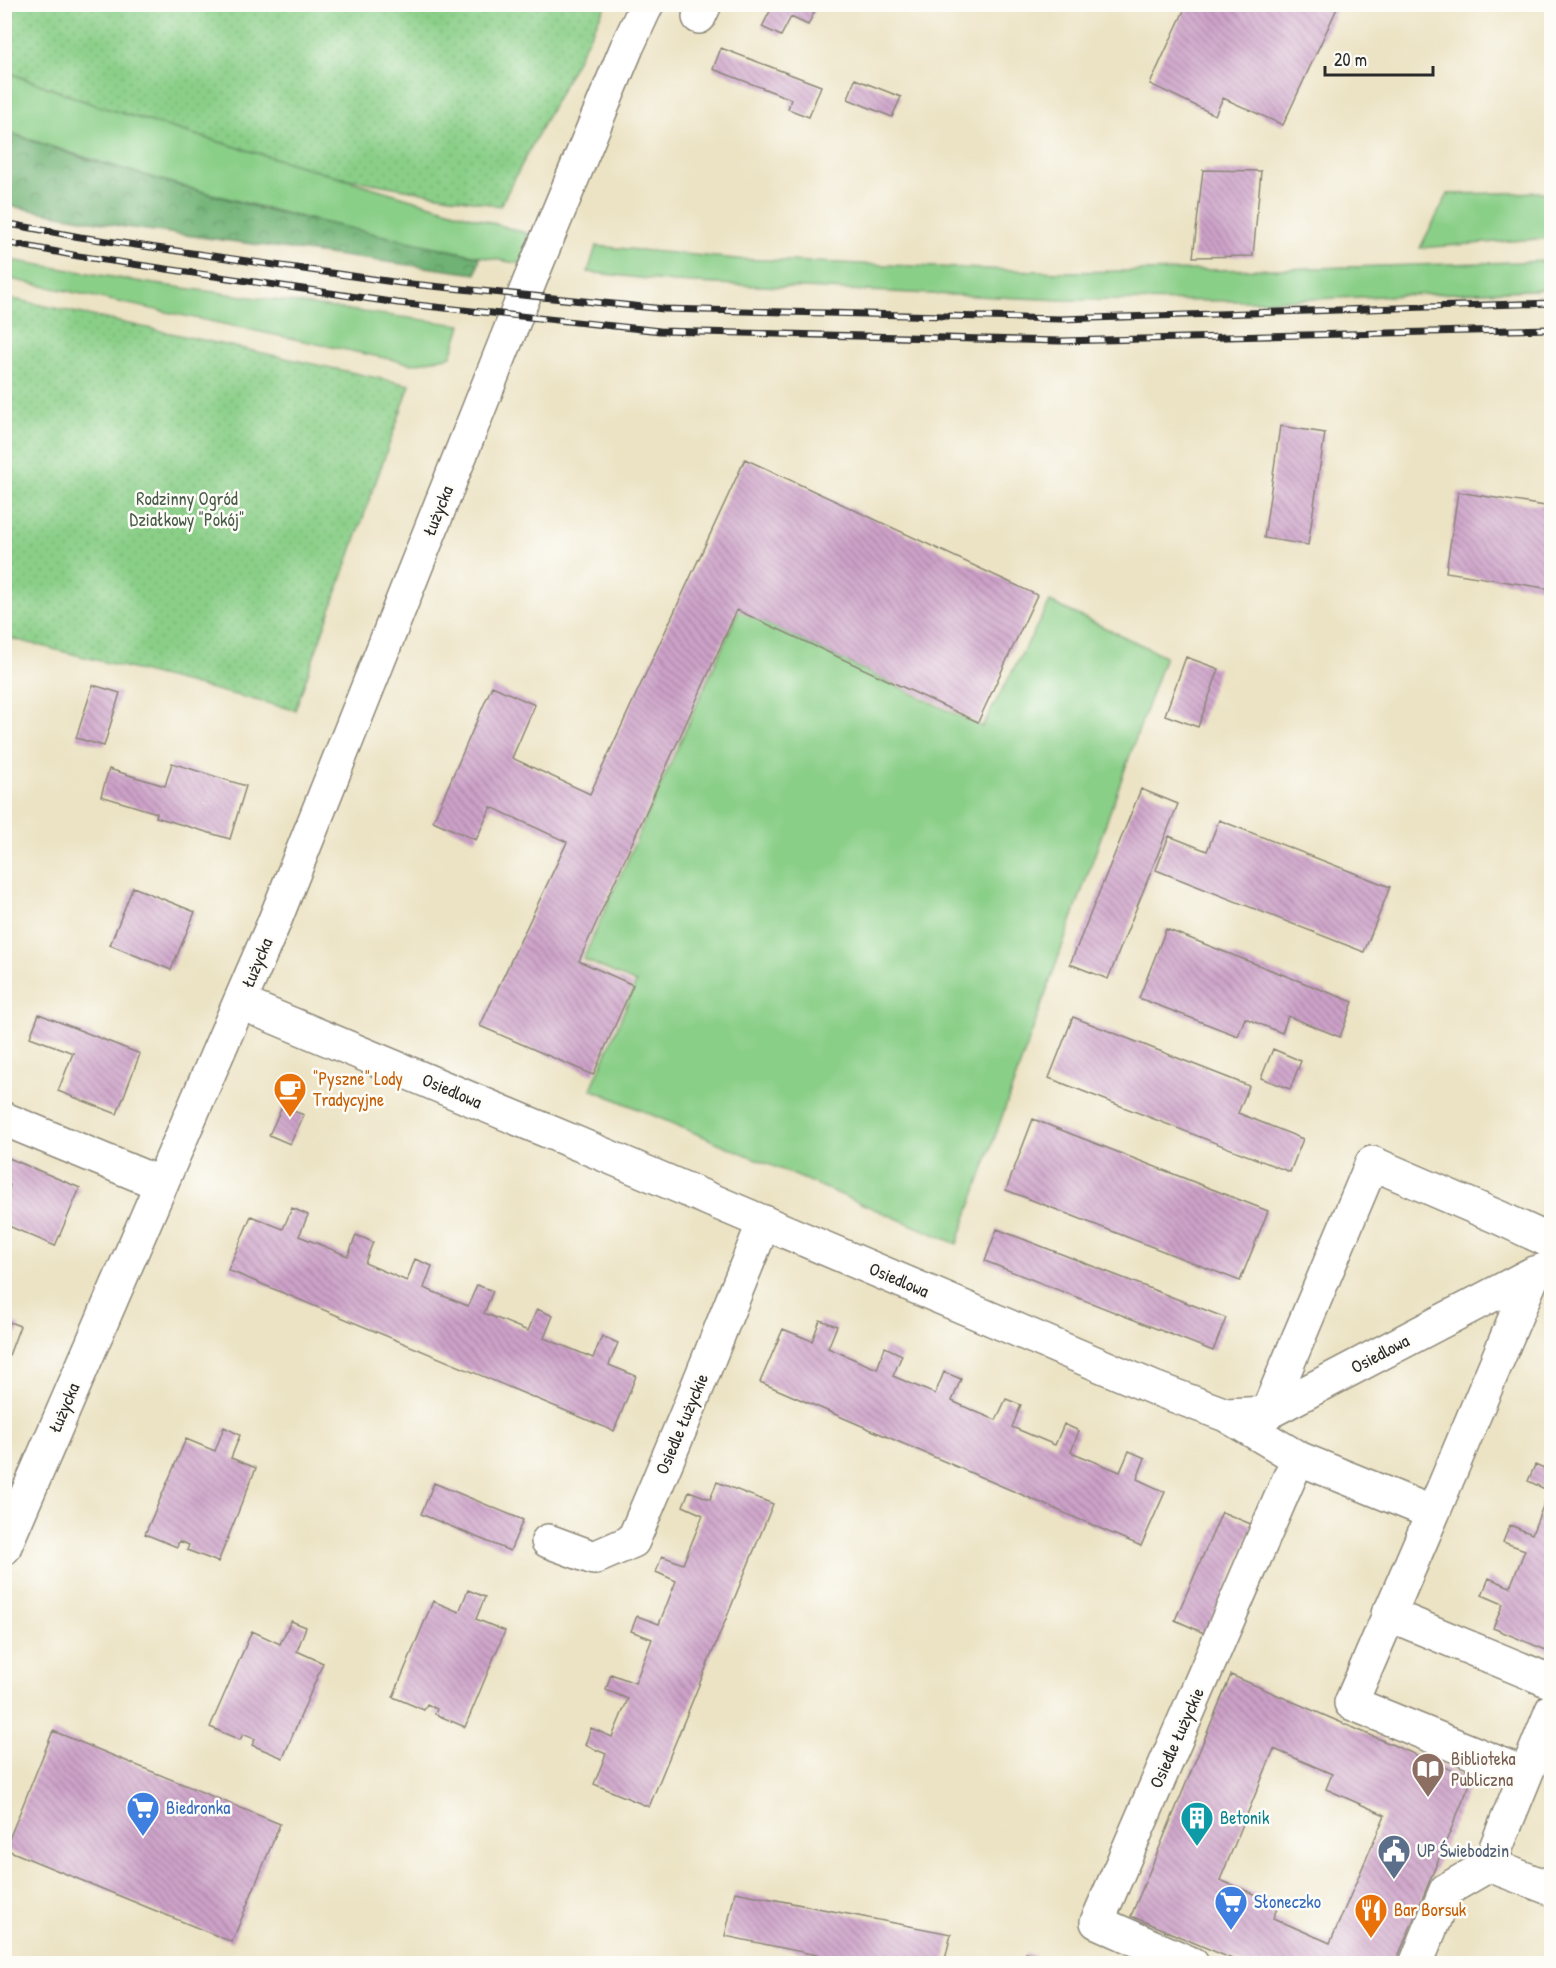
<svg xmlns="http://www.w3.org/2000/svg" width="1556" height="1968" font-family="'Patrick Hand',sans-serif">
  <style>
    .grass { fill: #8acf88; stroke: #5a7d5a; stroke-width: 1.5 }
    .forest { fill: url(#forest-crowns); stroke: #4d6e50; stroke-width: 1.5 }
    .park { fill: url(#park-dots); stroke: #5a7d5a; stroke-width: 1.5 }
    .building { fill: url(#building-back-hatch); fill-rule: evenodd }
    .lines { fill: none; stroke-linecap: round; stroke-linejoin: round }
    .minor-casing { stroke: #8c8778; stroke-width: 36 }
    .tertiary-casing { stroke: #8c8778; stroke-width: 36 }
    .minor { stroke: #fff; stroke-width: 33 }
    .tertiary { stroke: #fff; stroke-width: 33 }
    .rail-casing { stroke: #2b2b2b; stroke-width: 7 }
    .rail { stroke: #fdfcf7; stroke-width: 4.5; stroke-dasharray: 14; stroke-linecap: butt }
    .labels { text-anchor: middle; stroke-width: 5; stroke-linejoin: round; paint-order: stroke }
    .park-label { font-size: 18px; fill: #485c47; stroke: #fdfcf7 }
    .street-label { font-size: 18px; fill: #2b2b2b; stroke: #fdfcf7 }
    .food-label { font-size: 18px; fill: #c56008; stroke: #fdfcf7; text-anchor: start }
    .education-label { font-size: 18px; fill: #785e54; stroke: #fdfcf7; text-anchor: start }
    .shop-label { font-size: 18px; fill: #366cbe; stroke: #fdfcf7; text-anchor: start }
    .culture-label { font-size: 18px; fill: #0d838f; stroke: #fdfcf7; text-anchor: start }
    .service-label { font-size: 18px; fill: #4e5e75; stroke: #fdfcf7; text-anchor: start }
  </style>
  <defs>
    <pattern id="forest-crowns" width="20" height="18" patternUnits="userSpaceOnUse" patternTransform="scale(1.5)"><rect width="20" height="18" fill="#6fb274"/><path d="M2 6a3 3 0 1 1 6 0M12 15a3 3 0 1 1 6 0" fill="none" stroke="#5b915f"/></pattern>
    <pattern id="park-dots" width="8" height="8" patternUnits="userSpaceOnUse" patternTransform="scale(1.5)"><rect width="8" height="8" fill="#8acf88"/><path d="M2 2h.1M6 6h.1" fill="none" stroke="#77b276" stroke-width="1.8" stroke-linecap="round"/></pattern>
    <pattern id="building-back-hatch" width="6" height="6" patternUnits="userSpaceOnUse" patternTransform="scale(1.5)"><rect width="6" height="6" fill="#cda2c9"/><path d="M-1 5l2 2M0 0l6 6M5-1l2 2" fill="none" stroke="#a784a3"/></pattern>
  </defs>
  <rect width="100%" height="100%" fill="#fdfcf7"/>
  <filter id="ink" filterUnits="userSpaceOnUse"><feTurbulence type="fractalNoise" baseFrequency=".0167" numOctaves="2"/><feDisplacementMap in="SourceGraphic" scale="12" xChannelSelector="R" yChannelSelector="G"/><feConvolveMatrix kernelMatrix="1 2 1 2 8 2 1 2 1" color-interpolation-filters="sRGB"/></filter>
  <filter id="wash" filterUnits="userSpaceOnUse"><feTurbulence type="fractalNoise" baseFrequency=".008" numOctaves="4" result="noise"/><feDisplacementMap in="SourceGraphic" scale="24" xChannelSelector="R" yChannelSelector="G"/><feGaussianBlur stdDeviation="1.35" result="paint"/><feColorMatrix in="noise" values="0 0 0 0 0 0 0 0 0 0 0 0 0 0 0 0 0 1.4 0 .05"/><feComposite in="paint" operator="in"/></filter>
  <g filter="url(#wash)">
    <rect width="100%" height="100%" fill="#ece3c4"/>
    <!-- grass -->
    <path class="grass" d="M 4,71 L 95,105 L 529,234 L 522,264 C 469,255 417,243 365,232 C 243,204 123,172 5,131 Z
      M 1551,192 L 1551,238 L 1420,248 L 1448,194 Z
      M 596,246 L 737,259 L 1063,272 L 1281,269 L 1551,261 L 1552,289 L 1264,301 L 1062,300 L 674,282 L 588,272 Z
      M 4,259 L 154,284 L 461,325 L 451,356 L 413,364 L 5,278 Z
      M 1050,602 L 1165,656 L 957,1244 L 591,1089 L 636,983 L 583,959 L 739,610 L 982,727 Z"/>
    <!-- forest -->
    <path class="forest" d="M 4,131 L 86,159 L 263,209 L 480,257 L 476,274 L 125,227 L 5,205 Z"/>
    <!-- park -->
    <path class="park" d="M 4,5 L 5,4 L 606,5 L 500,206 L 338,177 L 95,105 L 5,71 Z
      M 4,297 L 410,385 L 295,710 L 5,637 Z"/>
    <g id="blocks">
      <!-- building -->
      <path class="building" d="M 766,4 L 818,4 L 808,25 L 791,17 L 781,36 L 762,27 L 772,7 Z
        M 1187,4 L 1339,4 L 1283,125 L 1223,98 L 1215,115 L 1150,84 Z
        M 721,48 L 821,86 L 809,117 L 788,109 L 791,99 L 713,69 Z
        M 855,79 L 901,97 L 892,117 L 848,99 Z
        M 1203,170 L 1261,171 L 1253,256 L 1193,257 Z
        M 1280,426 L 1325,433 L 1308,545 L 1264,538 Z
        M 745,459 L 1037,595 L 978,722 L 737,610 L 579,961 L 633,985 L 593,1075 L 480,1026 L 567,842 L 491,807 L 476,840 L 433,821 L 492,686 L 535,705 L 512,758 L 590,794 Z
        M 1458,492 L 1551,507 L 1551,589 L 1446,572 Z
        M 1186,657 L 1219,669 L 1198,727 L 1165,715 Z
        M 93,685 L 120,693 L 104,746 L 76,738 Z
        M 172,763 L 246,786 L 230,839 L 156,817 L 157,813 L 101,796 L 109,769 L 165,786 Z
        M 1141,789 L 1178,804 L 1108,979 L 1070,964 Z
        M 1219,820 L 1390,887 L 1364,952 L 1156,870 L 1169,836 L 1207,851 Z
        M 133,887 L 195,912 L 171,970 L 110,945 Z
        M 1166,929 L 1353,1002 L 1340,1037 L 1288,1016 L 1282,1033 L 1245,1018 L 1238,1036 L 1139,998 Z
        M 39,1014 L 140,1054 L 117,1114 L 58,1091 L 73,1053 L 30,1037 Z
        M 1073,1017 L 1249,1086 L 1238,1113 L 1303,1139 L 1290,1172 L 1049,1078 Z
        M 1273,1049 L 1301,1061 L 1290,1089 L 1261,1078 Z
        M 282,1107 L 304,1115 L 290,1144 L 269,1135 Z
        M 1033,1119 L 1268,1211 L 1240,1281 L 1006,1190 Z
        M 4,1156 L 80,1188 L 55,1246 L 4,1224 L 4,1198 L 10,1185 L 4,1182 Z
        M 292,1208 L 308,1215 L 299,1236 L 348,1256 L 356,1235 L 373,1242 L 365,1263 L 407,1281 L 415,1259 L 432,1266 L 424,1288 L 468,1306 L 477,1285 L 493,1291 L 484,1313 L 528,1331 L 537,1309 L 553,1316 L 544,1338 L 569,1348 L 593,1358 L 602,1336 L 618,1343 L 609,1365 L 636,1376 L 614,1431 L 228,1270 L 251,1216 L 283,1229 Z
        M 997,1229 L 1226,1318 L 1213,1351 L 985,1261 Z
        M 4,1320 L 20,1326 L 5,1366 L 4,1366 Z
        M 820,1320 L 837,1326 L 828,1348 L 877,1369 L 885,1347 L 902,1355 L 893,1376 L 935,1394 L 944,1372 L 961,1379 L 952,1401 L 974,1411 L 996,1420 L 1006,1399 L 1021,1405 L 1012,1427 L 1055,1445 L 1064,1424 L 1079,1431 L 1071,1452 L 1120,1472 L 1129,1451 L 1145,1458 L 1137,1479 L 1165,1492 L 1141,1546 L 760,1382 L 783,1329 L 812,1341 Z
        M 224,1427 L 240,1435 L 231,1458 L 256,1468 L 218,1562 L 187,1550 L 189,1545 L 179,1541 L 177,1547 L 145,1534 L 186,1439 L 215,1451 Z
        M 1535,1465 L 1551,1472 L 1551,1642 L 1548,1651 L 1493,1628 L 1503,1604 L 1482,1595 L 1489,1578 L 1510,1587 L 1525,1550 L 1503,1542 L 1510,1525 L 1532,1534 L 1549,1491 L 1528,1481 Z
        M 717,1482 L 773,1504 L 649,1807 L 594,1784 L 606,1754 L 585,1745 L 591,1728 L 612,1737 L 628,1699 L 606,1690 L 611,1674 L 635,1683 L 652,1639 L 631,1631 L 637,1616 L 659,1624 L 676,1581 L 656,1572 L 662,1556 L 683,1564 L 703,1515 L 683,1506 L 689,1491 L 710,1499 Z
        M 434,1483 L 523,1520 L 510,1551 L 421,1514 Z
        M 1222,1512 L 1253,1525 L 1206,1634 L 1175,1620 Z
        M 468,1590 L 485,1597 L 476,1619 L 505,1631 L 465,1727 L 435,1714 L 437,1709 L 427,1704 L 424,1710 L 393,1697 L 433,1601 L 459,1612 Z
        M 291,1621 L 306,1627 L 297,1651 L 323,1663 L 283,1758 L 252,1745 L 255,1739 L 243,1734 L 240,1740 L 210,1727 L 252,1631 L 280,1644 Z
        M 1231,1675 L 1472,1779 L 1395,1964 L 1244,1964 L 1131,1916 ZM 1274,1749 L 1332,1774 L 1326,1789 L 1385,1815 L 1330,1943 L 1273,1918 L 1279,1904 L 1220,1880 Z
        M 53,1731 L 280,1824 L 232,1942 L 5,1849 Z
        M 735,1892 L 951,1934 L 944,1964 L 860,1964 L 725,1936 Z
        M 1026,1953 L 1051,1963 L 1051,1964 L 1021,1964 Z"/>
    </g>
  </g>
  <g filter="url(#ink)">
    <use href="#blocks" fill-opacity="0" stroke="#8c8778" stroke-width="1.5"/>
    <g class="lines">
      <defs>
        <path id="minor" d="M 699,17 L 705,4
          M 241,1003 L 612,1158 L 1154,1388 L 1226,1415 L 1267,1413 L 1534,1273 L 1552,1268
          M 4,1119 L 161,1184
          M 1267,1413 L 1372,1163 L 1500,1218 L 1552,1242
          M 1226,1415 L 1298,1458 L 1433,1513 L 1534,1273
          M 1433,1513 L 1351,1703 L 1525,1774
          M 548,1541 L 594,1558 L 633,1541 L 684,1420 L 764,1222
          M 1388,1614 L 1552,1682
          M 1489,1865 L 1552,1710
          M 1192,1964 L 1097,1922 L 1298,1458
          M 1416,1964 L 1446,1890 L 1489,1865 L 1552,1889"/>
        <path id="tertiary" d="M 4,1548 L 273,925 L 537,263 L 627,47 L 647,4"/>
      </defs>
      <!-- minor casing -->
      <use href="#minor" class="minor-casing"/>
      <!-- tertiary casing -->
      <use href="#tertiary" class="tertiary-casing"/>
      <!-- minor -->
      <use href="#minor" class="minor"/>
      <!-- tertiary -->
      <use href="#tertiary" class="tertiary"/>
      <defs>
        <path id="rail" d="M 4,223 L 80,237 L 401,283 L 664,309 L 1060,319 L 1552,303
          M 4,242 L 78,256 L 398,303 L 660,331 L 1060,341 L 1552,329"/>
      </defs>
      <!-- rail casing -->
      <use href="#rail" class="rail-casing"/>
      <!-- rail -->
      <use href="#rail" class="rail"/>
    </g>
  </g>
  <!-- icons -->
  <defs>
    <symbol id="cafe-pin" viewBox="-11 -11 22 30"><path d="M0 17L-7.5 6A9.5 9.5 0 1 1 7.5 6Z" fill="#e8710a" stroke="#fdfcf7"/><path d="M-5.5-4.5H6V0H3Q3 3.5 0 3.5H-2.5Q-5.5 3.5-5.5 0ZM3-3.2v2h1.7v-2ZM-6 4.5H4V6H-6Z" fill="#fff"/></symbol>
    <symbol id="library-pin" viewBox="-11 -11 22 30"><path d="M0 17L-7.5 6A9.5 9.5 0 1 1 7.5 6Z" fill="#8d6e63" stroke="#fdfcf7"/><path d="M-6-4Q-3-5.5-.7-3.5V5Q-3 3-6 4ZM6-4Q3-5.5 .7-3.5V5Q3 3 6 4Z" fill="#fff"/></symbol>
    <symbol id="supermarket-pin" viewBox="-11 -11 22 30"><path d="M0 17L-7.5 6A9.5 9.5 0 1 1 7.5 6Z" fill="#3f7fe0" stroke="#fdfcf7"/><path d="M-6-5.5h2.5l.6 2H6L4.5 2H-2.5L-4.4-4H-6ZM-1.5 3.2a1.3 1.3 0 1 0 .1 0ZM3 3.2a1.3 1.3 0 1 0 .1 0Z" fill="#fff"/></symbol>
    <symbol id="building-pin" viewBox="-11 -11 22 30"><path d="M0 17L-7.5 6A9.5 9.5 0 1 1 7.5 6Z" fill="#0f9aa8" stroke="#fdfcf7"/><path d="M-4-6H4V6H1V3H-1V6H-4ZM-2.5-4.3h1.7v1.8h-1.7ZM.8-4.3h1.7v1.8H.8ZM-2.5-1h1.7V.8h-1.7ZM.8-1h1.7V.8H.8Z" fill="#fff"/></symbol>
    <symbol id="civic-pin" viewBox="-11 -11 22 30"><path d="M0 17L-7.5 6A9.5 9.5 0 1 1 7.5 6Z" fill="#5c6f8a" stroke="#fdfcf7"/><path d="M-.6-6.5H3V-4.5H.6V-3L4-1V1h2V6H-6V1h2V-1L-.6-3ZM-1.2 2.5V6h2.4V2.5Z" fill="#fff"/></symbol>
    <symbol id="restaurant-pin" viewBox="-11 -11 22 30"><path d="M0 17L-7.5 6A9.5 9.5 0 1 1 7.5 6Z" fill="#e8710a" stroke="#fdfcf7"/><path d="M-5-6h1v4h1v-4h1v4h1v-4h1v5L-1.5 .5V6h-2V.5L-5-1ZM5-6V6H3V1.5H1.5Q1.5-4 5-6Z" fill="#fff"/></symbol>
  </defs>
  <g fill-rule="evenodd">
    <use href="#cafe-pin" x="271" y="1070" width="38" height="52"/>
    <use href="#library-pin" x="1409" y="1750" width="38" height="52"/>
    <use href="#supermarket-pin" x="124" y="1789" width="38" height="52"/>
    <use href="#building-pin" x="1178" y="1799" width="38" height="52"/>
    <use href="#civic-pin" x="1375" y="1832" width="38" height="52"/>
    <use href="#supermarket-pin" x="1212" y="1883" width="38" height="52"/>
    <use href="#restaurant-pin" x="1352" y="1891" width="38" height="52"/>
  </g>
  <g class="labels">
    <!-- park labels -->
    <g class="park-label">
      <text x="187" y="505">Rodzinny Ogród<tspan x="187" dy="21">Działkowy "Pokój"</tspan></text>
    </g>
    <!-- street labels -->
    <g class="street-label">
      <text transform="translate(438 511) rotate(-68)" y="6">Łużycka</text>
      <text transform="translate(257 963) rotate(-67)" y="6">Łużycka</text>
      <text transform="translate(452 1091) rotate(23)" y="6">Osiedlowa</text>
      <text transform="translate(899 1280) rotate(23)" y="6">Osiedlowa</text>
      <text transform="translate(1380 1354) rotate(-28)" y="6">Osiedlowa</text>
      <text transform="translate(64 1408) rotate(-67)" y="6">Łużycka</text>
      <text transform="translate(682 1424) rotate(-67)" y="6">Osiedle Łużyckie</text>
      <text transform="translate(1177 1738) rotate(-66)" y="6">Osiedle Łużyckie</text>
    </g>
    <!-- food labels -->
    <g class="food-label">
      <text x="313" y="1085">"Pyszne" Lody<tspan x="313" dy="21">Tradycyjne</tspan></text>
      <text x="1394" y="1916">Bar Borsuk</text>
    </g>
    <!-- education labels -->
    <g class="education-label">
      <text x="1451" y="1765">Biblioteka<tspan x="1451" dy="21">Publiczna</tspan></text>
    </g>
    <!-- shop labels -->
    <g class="shop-label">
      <text x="166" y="1814">Biedronka</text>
      <text x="1254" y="1908">Słoneczko</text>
    </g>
    <!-- culture labels -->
    <g class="culture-label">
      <text x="1220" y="1824">Betonik</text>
    </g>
    <!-- service labels -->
    <g class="service-label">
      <text x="1417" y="1857">UP Świebodzin</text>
    </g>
  </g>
  <!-- margin -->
  <rect width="1556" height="1968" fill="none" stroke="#fdfcf7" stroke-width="24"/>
  <!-- scale -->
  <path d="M1325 66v9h108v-9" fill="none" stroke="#2b2b2b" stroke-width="3"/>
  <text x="1334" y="66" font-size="18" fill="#2b2b2b" stroke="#fdfcf7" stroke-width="4.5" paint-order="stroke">20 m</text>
</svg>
